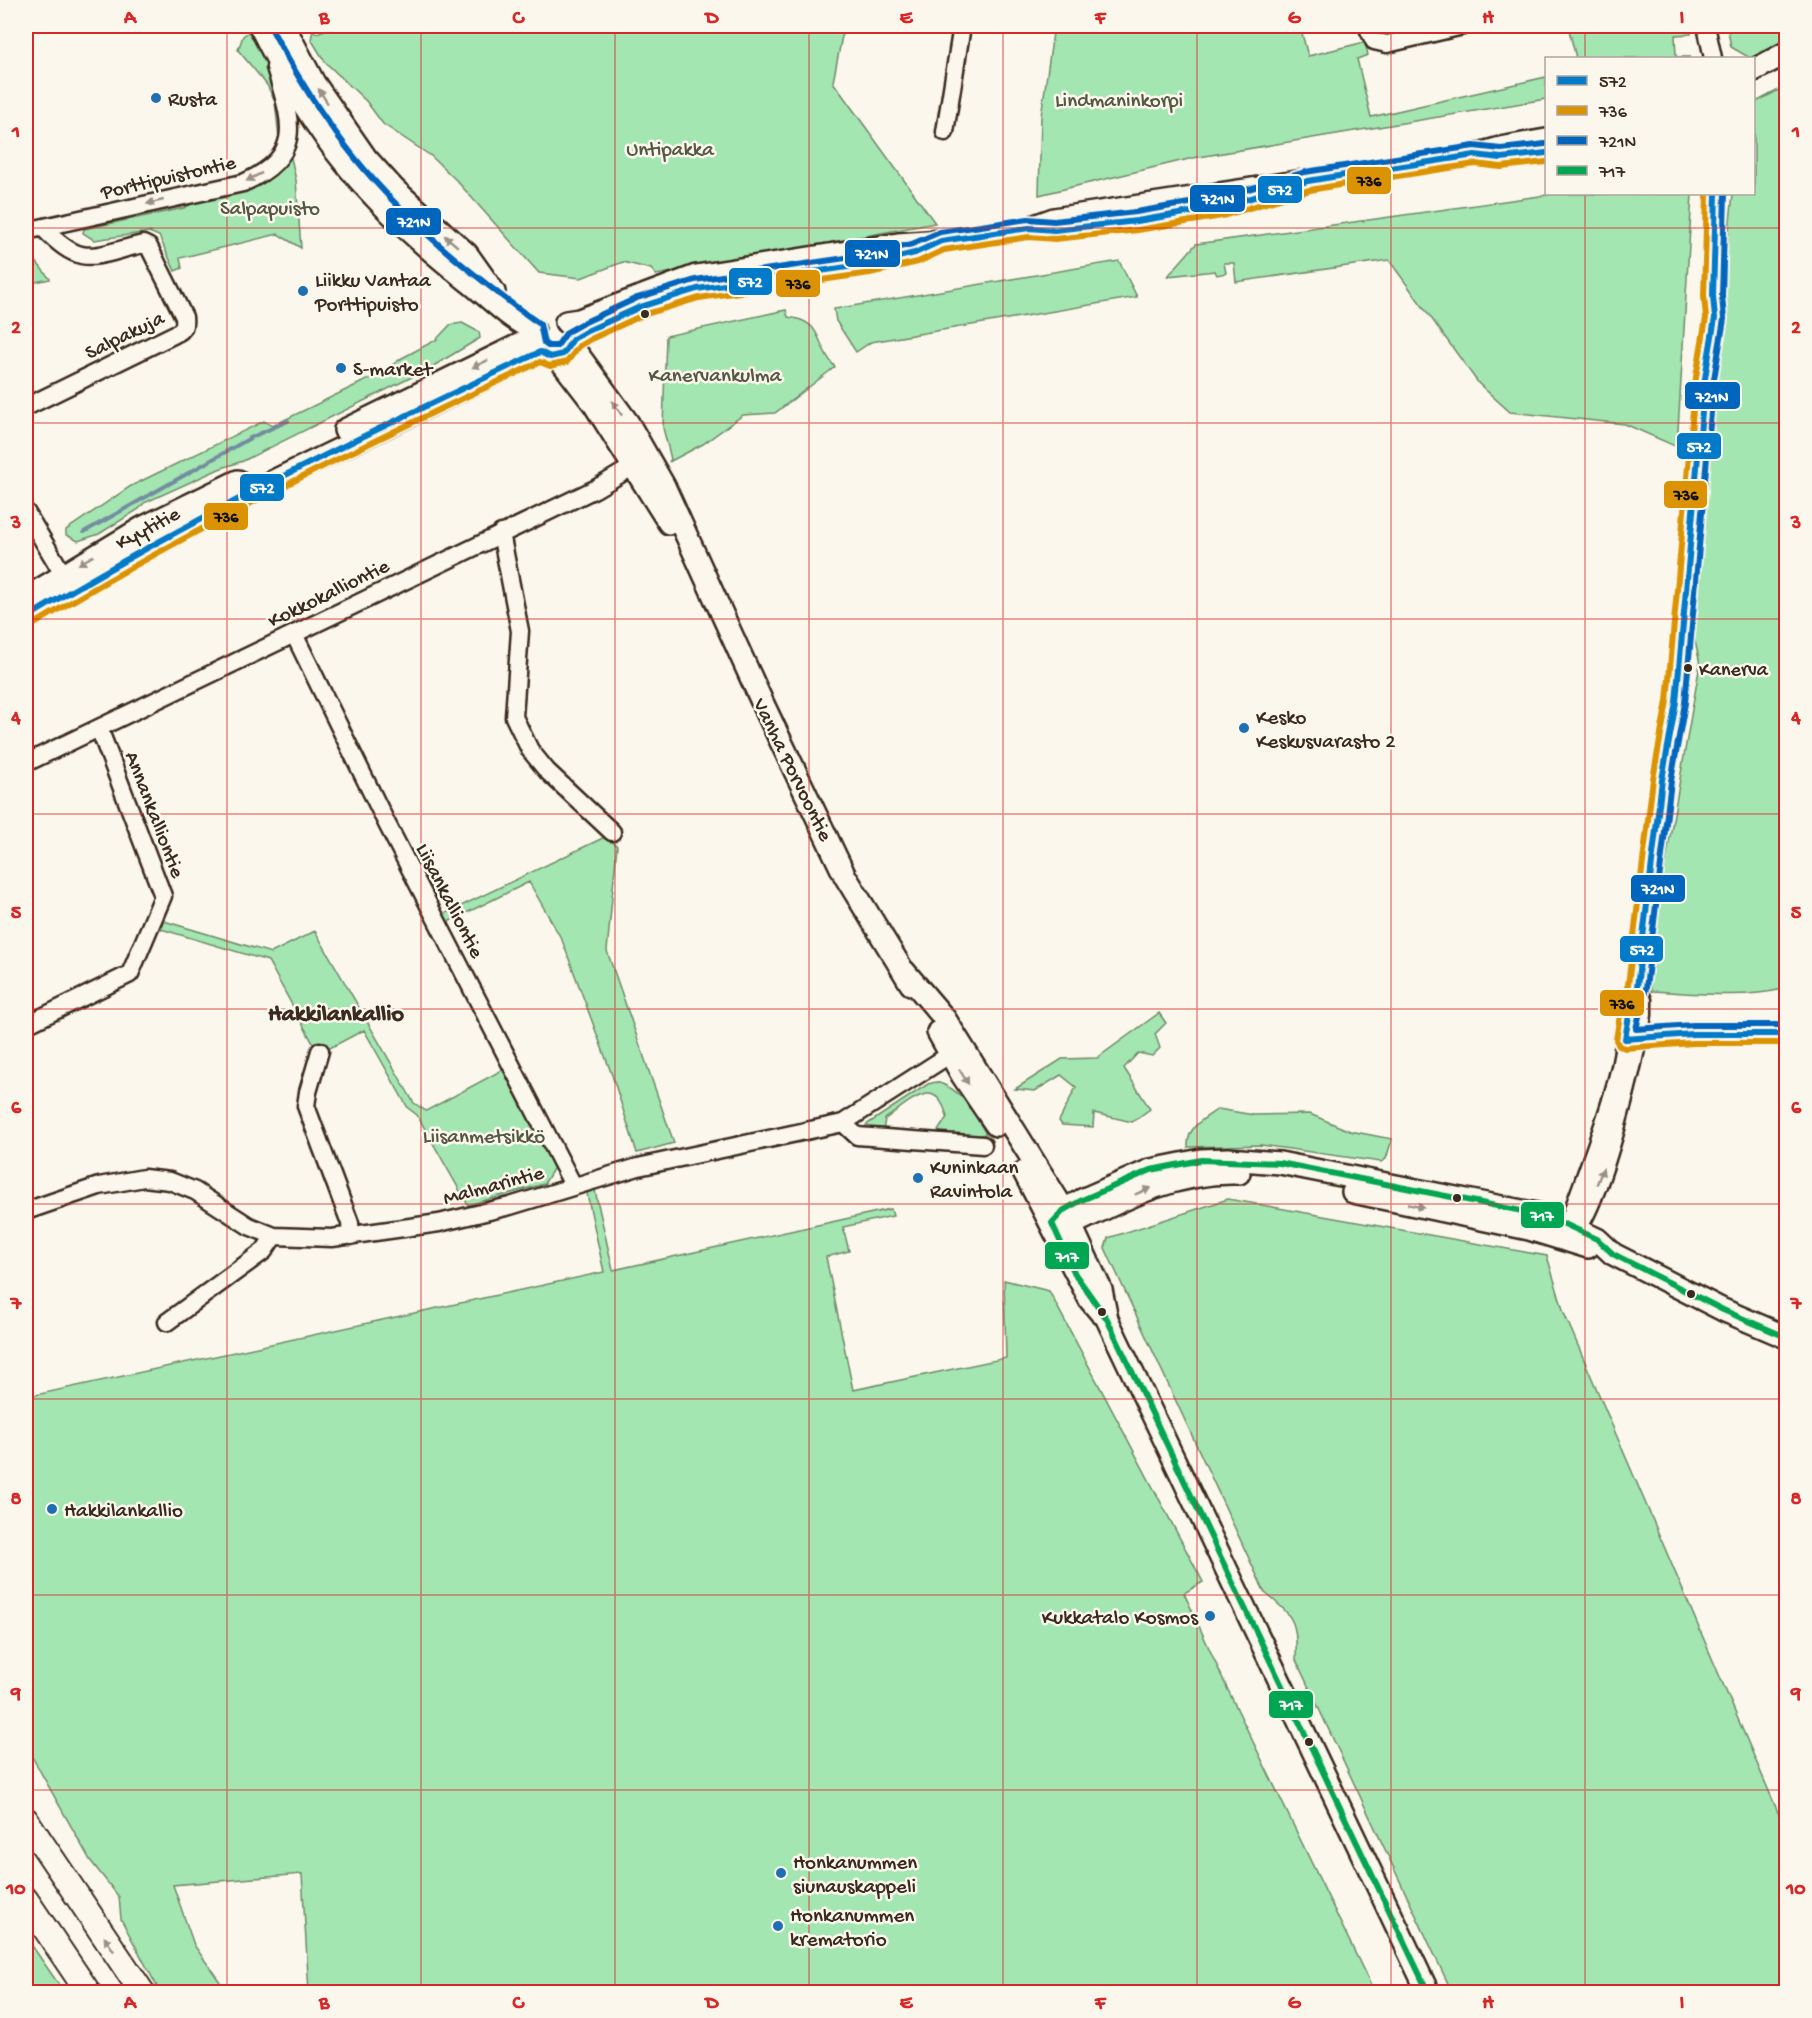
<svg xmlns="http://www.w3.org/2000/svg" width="1812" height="2018" font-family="'Gochi Hand',sans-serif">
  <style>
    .green { fill: #a3e6b1; stroke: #6f8868; stroke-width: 1.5 }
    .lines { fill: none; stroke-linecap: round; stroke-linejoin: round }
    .stream { stroke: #738ca0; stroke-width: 4 }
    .minor-casing { stroke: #3b2a1e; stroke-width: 21 }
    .major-casing { stroke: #3b2a1e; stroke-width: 26 }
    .highway-casing { stroke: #3b2a1e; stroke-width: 28 }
    .minor { stroke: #fbf7ec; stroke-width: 16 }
    .major { stroke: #fbf7ec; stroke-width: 21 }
    .highway { stroke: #fbf7ec; stroke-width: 24 }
    .bus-1-casing { stroke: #fbf7ec; stroke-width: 10 }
    .bus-2-casing { stroke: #fbf7ec; stroke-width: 10 }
    .bus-3-casing { stroke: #fbf7ec; stroke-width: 10 }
    .bus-4-casing { stroke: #fbf7ec; stroke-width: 10 }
    .bus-1 { stroke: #007ac9; stroke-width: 6 }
    .bus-2 { stroke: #db9304; stroke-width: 6 }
    .bus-3 { stroke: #0065bd; stroke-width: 6 }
    .bus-4 { stroke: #00a651; stroke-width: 6 }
    .oneway { fill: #9b9085 }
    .grid { fill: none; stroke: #d62828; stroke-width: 1.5; stroke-opacity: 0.55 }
    .poi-dot { fill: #1f6fb2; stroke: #fbf7ec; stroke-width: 2 }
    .bus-dot { fill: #3b2a1e; stroke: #fbf7ec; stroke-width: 2 }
    .labels { text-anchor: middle; stroke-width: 5; stroke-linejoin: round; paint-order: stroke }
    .bus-label { font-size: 20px; fill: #3b2a1e; stroke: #fbf7ec; text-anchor: start }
    .poi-label { font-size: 21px; fill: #3b2a1e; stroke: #fbf7ec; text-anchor: start }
    .park-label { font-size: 21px; fill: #555943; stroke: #fbf7ec }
    .street-label { font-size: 21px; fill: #3b2a1e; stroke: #fbf7ec }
    .quarter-label { font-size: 24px; font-weight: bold; fill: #3b2a1e; stroke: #fbf7ec }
    .line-badge { stroke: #fbf7ec; stroke-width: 2 }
    .badge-label { font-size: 16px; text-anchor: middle; font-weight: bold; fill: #fff }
    .pale-badge-label { font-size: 16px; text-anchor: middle; font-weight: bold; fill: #111 }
    .neatline { fill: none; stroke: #d62828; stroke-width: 2 }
    .grid-label { font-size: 20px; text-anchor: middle; font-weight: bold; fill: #d62828 }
  </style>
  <rect width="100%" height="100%" fill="#fbf7ec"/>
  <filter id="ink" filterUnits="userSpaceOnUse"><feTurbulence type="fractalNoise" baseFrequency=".0167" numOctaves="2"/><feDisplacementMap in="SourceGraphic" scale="12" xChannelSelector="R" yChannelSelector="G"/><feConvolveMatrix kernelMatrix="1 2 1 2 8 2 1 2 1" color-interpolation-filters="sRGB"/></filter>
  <g filter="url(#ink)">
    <!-- green -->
    <path class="green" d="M 335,26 L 844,26 L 833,82 L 935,223 L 656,275 L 651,269 L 623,262 L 581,278 L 539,273 L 456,180 L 431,156 L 383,124 L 366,101 L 325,62 L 311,39 L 313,30 L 317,33 Z
      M 1054,26 L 1300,26 L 1308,56 L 1365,42 L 1368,55 L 1357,59 L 1371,117 L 1546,77 L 1546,99 L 1193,158 L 1039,195 L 1041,116 Z
      M 1568,26 L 1691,26 L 1691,34 L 1675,35 L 1676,57 L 1691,57 L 1688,58 L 1576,58 Z
      M 1737,26 L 1786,26 L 1786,48 L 1750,58 L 1731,47 L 1728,31 Z
      M 250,31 L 273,77 L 286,120 L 279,138 L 275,102 L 267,85 L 238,50 L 243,36 Z
      M 1786,86 L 1786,978 L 1783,989 C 1741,999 1694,993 1651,991 L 1650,967 L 1659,900 L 1700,664 L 1694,636 L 1706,437 L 1733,194 L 1754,194 L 1754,103 Z
      M 290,153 L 296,180 L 301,248 L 278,234 L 180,258 L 182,268 L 175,271 L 159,236 L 149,232 L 94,240 L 83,233 L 84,229 L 184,208 Z
      M 1554,194 L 1692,194 L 1677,447 L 1625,424 L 1510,412 L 1479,384 L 1389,260 L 1236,282 L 1234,263 L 1224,263 L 1226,273 L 1217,275 L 1215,271 L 1168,276 L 1196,244 Z
      M 26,250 L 27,250 L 50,279 L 26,284 Z
      M 1119,261 L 1137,297 L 871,342 L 856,352 L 836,321 L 834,309 Z
      M 786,310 L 788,317 C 825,322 813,342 835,367 L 775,413 L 743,415 L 703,444 L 669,462 L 671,459 L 663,428 L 666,336 Z
      M 462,323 L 479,332 L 480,338 L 430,368 L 243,461 L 219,469 L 144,503 L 139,509 L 99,534 L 78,541 L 66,535 L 66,530 L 131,486 L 264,421 L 272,426 L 381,373 L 402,358 L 436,340 L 450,325 Z
      M 607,836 L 617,846 L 607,951 L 674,1143 L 637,1153 L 612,1075 L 562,940 L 529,882 L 448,922 L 444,914 Z
      M 164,921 L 271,953 L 315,931 L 414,1103 L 426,1111 L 504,1069 L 555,1166 L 544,1184 L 468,1205 L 417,1115 L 408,1108 L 364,1030 L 328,1049 L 315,1047 L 268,961 L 161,929 Z
      M 1159,1013 L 1166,1023 L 1155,1034 L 1160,1048 L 1152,1056 L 1138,1053 L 1124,1068 L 1150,1109 L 1132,1122 L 1094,1113 L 1093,1127 L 1062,1125 L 1059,1121 L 1076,1087 L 1061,1075 L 1035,1091 L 1015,1089 L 1062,1059 L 1097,1058 Z
      M 936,1082 C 963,1089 973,1112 986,1134 L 952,1140 L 938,1131 L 947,1117 C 936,1073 909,1103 885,1119 L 883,1131 L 869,1129 L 866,1125 L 928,1084 Z
      M 1218,1109 L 1254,1115 L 1310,1114 L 1350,1131 L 1392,1139 L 1386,1159 L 1381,1162 L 1261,1145 L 1188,1147 C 1187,1127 1203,1119 1218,1109 Z
      M 594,1186 L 613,1270 L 891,1209 L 893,1216 L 843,1227 L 849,1251 L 826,1257 L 853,1390 L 1006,1358 L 1004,1280 L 1049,1291 L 1203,1582 L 1184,1593 L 1228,1690 L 1374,1992 L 579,1992 L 578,1988 L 424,1987 L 423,1992 L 309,1992 L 302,1874 L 173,1885 L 194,1945 L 227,1992 L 160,1992 L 121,1919 L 119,1897 L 90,1860 L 26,1746 L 26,1397 L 604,1272 L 586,1189 Z
      M 1228,1199 L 1547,1256 L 1564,1313 L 1786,1831 L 1786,1992 L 1452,1992 L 1296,1660 C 1297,1622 1295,1617 1265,1593 L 1105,1248 L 1108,1238 Z
      M 26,1937 L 64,1992 L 26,1992 Z"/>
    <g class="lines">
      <!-- stream -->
      <path class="stream" d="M 84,532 L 252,437 L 288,421
        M 26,566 L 28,565"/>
      <defs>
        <path id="minor" d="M 1367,26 L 1374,41 L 1387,44 L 1463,26
          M 1706,26 L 1713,58
          M 945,132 L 962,26
          M 26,231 L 243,183 C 306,155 291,121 275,67
          M 26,407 L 175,334 C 184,330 185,326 184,317 L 149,247 L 143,244 C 91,256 83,269 43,228
          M 26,512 L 70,586
          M 501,533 L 520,631 L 514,717 L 530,750 L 547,771 L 612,832
          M 294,634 L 387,824 L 573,1185
          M 26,763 L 595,489 L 644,460
          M 26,1025 L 130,974 L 163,896 L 99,728
          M 1629,1039 L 1693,1034 L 1786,1034
          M 320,1051 L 308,1092 L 306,1106 L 350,1223 L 351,1236
          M 843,1123 L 857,1136 L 983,1145
          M 26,1211 L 99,1186 L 144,1178 L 170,1181 L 195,1191 L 249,1226 L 274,1236 L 332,1238 L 439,1223 L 510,1206 L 638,1167 L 843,1123 L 960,1048
          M 1568,1235 L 1568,1224 C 1586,1172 1607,1121 1620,1067 C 1626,1041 1625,1011 1637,987 L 1662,780 L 1676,702 L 1705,378 L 1715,318 L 1713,296 L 1716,194
          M 1570,1238 C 1600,1212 1635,1059 1643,1015 L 1643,1000 L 1637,987
          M 167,1322 L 264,1251 L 274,1236"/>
        <path id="major" d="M 260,26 C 316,139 369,203 468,281 C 490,298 509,319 534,330
          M 284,26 L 314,83 L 366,158 L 394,189 L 467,254 L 494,292
          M 1754,70 L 1786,53
          M 826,270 L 898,257
          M 566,322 L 579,320 L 696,276 L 898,244 L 941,241 L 1029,228 L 1054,219 L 1475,155 L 1500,148 L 1546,140
          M 571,345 L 628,423 L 664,486 L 763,704 L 845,876 L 911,984
          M 557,356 L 594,404 L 669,523
          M 345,430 L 533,338
          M 26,598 L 142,528 L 238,481
          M 26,618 L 119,562 L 220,507 L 540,352
          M 904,971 L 945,1019 L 1064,1210 L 1101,1290 L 1107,1319 L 1428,1992
          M 938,1032 L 962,1075 L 996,1125
          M 1024,1172 L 1090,1300 L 1101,1313
          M 1353,1192 L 1529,1229 L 1588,1247
          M 1055,1220 L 1064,1210 L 1082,1200 L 1151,1170 L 1201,1160 L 1228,1159 L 1280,1163 L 1547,1216 L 1597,1239 L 1613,1254 L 1723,1310 L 1786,1337
          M 1059,1223 L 1071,1225 C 1125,1198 1177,1171 1239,1173"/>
        <path id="highway" d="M 26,1820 L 142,1992
          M 26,1900 L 88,1992"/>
      </defs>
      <!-- minor casing -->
      <use href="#minor" class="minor-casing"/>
      <!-- major casing -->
      <use href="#major" class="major-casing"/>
      <!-- highway casing -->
      <use href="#highway" class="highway-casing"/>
      <!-- minor -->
      <use href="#minor" class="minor"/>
      <!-- major -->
      <use href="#major" class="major"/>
      <!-- highway -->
      <use href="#highway" class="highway"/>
      <defs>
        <path id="bus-1" d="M 1716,194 L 1713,296 L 1715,318 L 1705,378 L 1676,702 L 1662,780 L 1637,987 L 1632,998 L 1625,1039 L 1693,1034 L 1786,1034
          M 26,618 C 191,518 365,434 540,352 L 550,357 L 563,354 L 573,339 L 587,331 L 640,307 L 697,289 L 868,264 L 915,253 L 941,241 L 1029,228 L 1054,230 L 1137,221 L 1221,207 L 1308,181 L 1332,177 L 1475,155 L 1501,158 L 1546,153"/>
        <path id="bus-2" d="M 1707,194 L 1704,296 L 1706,318 L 1696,377 L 1667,701 L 1653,779 L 1628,985 L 1623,996 L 1616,1040 L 1619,1046 L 1625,1048 L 1693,1043 L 1786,1043
          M 31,626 C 194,527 367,443 540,362 L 550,366 L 567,362 L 579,346 L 591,339 L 643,315 L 699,298 L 870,273 L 918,262 L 944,250 L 1029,237 L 1055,239 L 1138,230 L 1222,216 L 1310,190 L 1333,186 L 1475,164 L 1501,167 L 1546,162"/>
        <path id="bus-3" d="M 270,26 C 322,125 376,194 464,266 C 489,286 513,306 540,324 L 544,343 L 548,346 L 557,346 L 567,332 L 583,323 L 637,298 L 695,280 L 866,255 L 912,244 L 940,232 L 1028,219 L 1054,221 L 1136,212 L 1219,198 L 1305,172 L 1474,146 L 1501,149 L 1545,144
          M 1725,194 L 1722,296 L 1724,319 L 1714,379 L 1685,703 L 1671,781 L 1646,988 L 1636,1029 L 1693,1025 L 1786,1025"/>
        <path id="bus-4" d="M 1428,1992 L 1107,1319 L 1075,1274 L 1052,1223 L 1064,1210 L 1082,1200 L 1151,1170 L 1201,1160 L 1280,1163 L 1547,1216 L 1597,1239 L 1613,1254 L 1723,1310 L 1786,1337"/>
      </defs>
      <!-- bus-1 casing -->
      <use href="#bus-1" class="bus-1-casing"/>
      <!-- bus-2 casing -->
      <use href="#bus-2" class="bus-2-casing"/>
      <!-- bus-3 casing -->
      <use href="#bus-3" class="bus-3-casing"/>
      <!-- bus-4 casing -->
      <use href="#bus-4" class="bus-4-casing"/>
      <!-- bus-1 -->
      <use href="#bus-1" class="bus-1"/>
      <!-- bus-2 -->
      <use href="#bus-2" class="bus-2"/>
      <!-- bus-3 -->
      <use href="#bus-3" class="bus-3"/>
      <!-- bus-4 -->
      <use href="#bus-4" class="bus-4"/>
    </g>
    <!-- one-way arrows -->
    <defs><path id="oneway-solid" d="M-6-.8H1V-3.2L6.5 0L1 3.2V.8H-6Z" transform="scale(1.5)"/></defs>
    <g class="oneway">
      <use href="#oneway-solid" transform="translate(323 96) rotate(-123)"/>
      <use href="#oneway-solid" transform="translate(254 177) rotate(153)"/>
      <use href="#oneway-solid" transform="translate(155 202) rotate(167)"/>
      <use href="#oneway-solid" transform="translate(451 241) rotate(-140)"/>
      <use href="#oneway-solid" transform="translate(480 364) rotate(154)"/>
      <use href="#oneway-solid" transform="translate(617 408) rotate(-124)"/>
      <use href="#oneway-solid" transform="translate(86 560) rotate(150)"/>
      <use href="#oneway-solid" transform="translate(964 1077) rotate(58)"/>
      <use href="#oneway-solid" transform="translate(1600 1176) rotate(-69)"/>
      <use href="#oneway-solid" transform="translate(1143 1191) rotate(-24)"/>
      <use href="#oneway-solid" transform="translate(1416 1206) rotate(12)"/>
      <use href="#oneway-solid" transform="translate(109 1944) rotate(-124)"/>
    </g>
  </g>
  <!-- grid -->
  <path class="grid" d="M 227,26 L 227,1992M 421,26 L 421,1992M 615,26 L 615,1992M 809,26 L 809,1992M 1003,26 L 1003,1992M 1197,26 L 1197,1992M 1391,26 L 1391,1992M 1585,26 L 1585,58M 1585,194 L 1585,1992M 26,228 L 1786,228M 26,423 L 1786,423M 26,619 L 1786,619M 26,814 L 1786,814M 26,1009 L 1786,1009M 26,1204 L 1786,1204M 26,1399 L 1786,1399M 26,1595 L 1786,1595M 26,1790 L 1786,1790"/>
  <!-- markers -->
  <g class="poi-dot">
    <circle cx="156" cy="98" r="6"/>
    <circle cx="303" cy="291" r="6"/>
    <circle cx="341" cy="368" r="6"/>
    <circle cx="1244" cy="728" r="6"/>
    <circle cx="918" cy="1178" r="6"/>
    <circle cx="52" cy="1509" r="6"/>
    <circle cx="1210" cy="1616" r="6"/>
    <circle cx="781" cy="1873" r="6"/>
    <circle cx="778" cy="1926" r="6"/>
  </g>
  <g class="bus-dot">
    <circle cx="645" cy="314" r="5"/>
    <circle cx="1688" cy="668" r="5"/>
    <circle cx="1457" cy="1198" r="5"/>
    <circle cx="1691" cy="1294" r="5"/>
    <circle cx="1102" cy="1312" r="5"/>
    <circle cx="1309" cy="1742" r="5"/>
  </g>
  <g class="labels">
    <!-- bus labels -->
    <g class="bus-label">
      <text x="1699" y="675">Kanerva</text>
    </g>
    <!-- poi labels -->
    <g class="poi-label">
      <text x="168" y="105">Rusta</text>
      <text x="315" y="286">Liikku Vantaa<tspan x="315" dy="24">Porttipuisto</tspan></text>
      <text x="353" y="375">S-market</text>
      <text x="1256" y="723">Kesko<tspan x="1256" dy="24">Keskusvarasto 2</tspan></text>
      <text x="930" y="1173">Kuninkaan<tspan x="930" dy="24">Ravintola</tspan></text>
      <text x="64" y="1516">Hakkilankallio</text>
      <text x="1198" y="1623" text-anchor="end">Kukkatalo Kosmos</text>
      <text x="793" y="1868">Honkanummen<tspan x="793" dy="24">siunauskappeli</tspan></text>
      <text x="790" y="1921">Honkanummen<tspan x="790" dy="24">krematorio</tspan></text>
    </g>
    <!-- park labels -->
    <g class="park-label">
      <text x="1119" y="106">Lindmaninkorpi</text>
      <text x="670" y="155">Untipakka</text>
      <text x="270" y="214">Salpapuisto</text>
      <text x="715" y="381">Kanervankulma</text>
      <text x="484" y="1142">Liisanmetsikkö</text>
    </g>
    <!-- street labels -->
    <g class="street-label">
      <text transform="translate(168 176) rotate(-13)" y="7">Porttipuistontie</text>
      <text transform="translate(124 334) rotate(-26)" y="7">Salpakuja</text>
      <text transform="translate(147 527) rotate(-28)" y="7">Kyytitie</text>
      <text transform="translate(328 592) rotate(-26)" y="7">Kokkokalliontie</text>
      <text transform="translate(794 769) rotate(64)" y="7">Vanha Porvoontie</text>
      <text transform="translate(156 814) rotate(69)" y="7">Annankalliontie</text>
      <text transform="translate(451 900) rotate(63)" y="7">Liisankalliontie</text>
      <text transform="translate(493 1184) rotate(-15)" y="7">Malmarintie</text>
    </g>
    <!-- quarter labels -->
    <g class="quarter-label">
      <text x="336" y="1020">Hakkilankallio</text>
    </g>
  </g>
  <g class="line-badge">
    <rect x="1346" y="166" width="46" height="29" rx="6" fill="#db9304"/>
    <rect x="1257" y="175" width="46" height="29" rx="6" fill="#007ac9"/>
    <rect x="1189" y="184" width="57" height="29" rx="6" fill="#0065bd"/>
    <rect x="385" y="207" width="57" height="29" rx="6" fill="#0065bd"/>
    <rect x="844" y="239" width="57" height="29" rx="6" fill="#0065bd"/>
    <rect x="728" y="267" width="45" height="29" rx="6" fill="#007ac9"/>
    <rect x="775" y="269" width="46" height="29" rx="6" fill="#db9304"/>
    <rect x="1684" y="381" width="57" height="29" rx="6" fill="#0065bd"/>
    <rect x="1676" y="432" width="46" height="28" rx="6" fill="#007ac9"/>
    <rect x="239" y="473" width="46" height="29" rx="6" fill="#007ac9"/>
    <rect x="1663" y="480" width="45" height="29" rx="6" fill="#db9304"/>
    <rect x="203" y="502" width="46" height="29" rx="6" fill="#db9304"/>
    <rect x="1630" y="874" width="56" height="29" rx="6" fill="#0065bd"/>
    <rect x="1619" y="935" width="45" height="28" rx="6" fill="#007ac9"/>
    <rect x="1599" y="989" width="46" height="28" rx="6" fill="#db9304"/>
    <rect x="1520" y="1201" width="45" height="28" rx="6" fill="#00a651"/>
    <rect x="1044" y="1241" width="46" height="29" rx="6" fill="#00a651"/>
    <rect x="1268" y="1690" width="46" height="29" rx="6" fill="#00a651"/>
  </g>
  <g class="badge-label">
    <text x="1280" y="195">572</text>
    <text x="1218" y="204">721N</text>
    <text x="414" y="227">721N</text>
    <text x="872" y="259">721N</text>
    <text x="750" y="287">572</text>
    <text x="1712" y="402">721N</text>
    <text x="1699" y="452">572</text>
    <text x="262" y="493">572</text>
    <text x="1658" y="894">721N</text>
    <text x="1642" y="955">572</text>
    <text x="1542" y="1221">717</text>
    <text x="1067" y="1262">717</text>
    <text x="1291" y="1710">717</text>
  </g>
  <g class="pale-badge-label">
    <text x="1369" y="186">736</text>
    <text x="798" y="289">736</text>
    <text x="1686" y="500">736</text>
    <text x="226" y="522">736</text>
    <text x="1622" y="1009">736</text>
  </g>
  <!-- margin -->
  <rect width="1812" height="2018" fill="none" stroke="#fbf7ec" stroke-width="66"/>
  <!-- legend -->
  <rect x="1545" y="57" width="210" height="138" fill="#fbf7ec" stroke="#aea59a" stroke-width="1.5"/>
  <rect x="1557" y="76" width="30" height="9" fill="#007ac9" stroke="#aea59a" stroke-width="1.5"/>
  <text x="1599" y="87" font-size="18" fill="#3b2a1e">572</text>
  <rect x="1557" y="106" width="30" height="9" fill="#db9304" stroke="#aea59a" stroke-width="1.5"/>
  <text x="1599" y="117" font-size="18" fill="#3b2a1e">736</text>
  <rect x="1557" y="136" width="30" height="9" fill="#0065bd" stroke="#aea59a" stroke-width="1.5"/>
  <text x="1599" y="147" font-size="18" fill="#3b2a1e">721N</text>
  <rect x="1557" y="166" width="30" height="9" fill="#00a651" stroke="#aea59a" stroke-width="1.5"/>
  <text x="1599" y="177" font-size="18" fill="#3b2a1e">717</text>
  <rect x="33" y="33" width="1746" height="1952" class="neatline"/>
  <g class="grid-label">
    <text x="130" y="23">A</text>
    <text x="324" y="23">B</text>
    <text x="518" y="23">C</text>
    <text x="712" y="23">D</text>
    <text x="906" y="23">E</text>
    <text x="1100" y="23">F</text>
    <text x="1294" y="23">G</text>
    <text x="1488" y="23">H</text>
    <text x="1682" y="23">I</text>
    <text x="16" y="137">1</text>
    <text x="1796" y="137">1</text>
    <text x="16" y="333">2</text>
    <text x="1796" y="333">2</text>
    <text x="16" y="528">3</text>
    <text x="1796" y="528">3</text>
    <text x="16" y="723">4</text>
    <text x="1796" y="723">4</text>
    <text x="16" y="918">5</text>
    <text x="1796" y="918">5</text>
    <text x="16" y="1113">6</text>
    <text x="1796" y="1113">6</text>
    <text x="16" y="1309">7</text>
    <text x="1796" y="1309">7</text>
    <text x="16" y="1504">8</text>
    <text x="1796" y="1504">8</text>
    <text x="16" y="1699">9</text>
    <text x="1796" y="1699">9</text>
    <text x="16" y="1894">10</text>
    <text x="1796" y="1894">10</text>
    <text x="130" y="2008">A</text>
    <text x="324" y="2008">B</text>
    <text x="518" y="2008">C</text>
    <text x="712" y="2008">D</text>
    <text x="906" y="2008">E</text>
    <text x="1100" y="2008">F</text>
    <text x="1294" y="2008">G</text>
    <text x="1488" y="2008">H</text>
    <text x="1682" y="2008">I</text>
  </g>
</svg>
